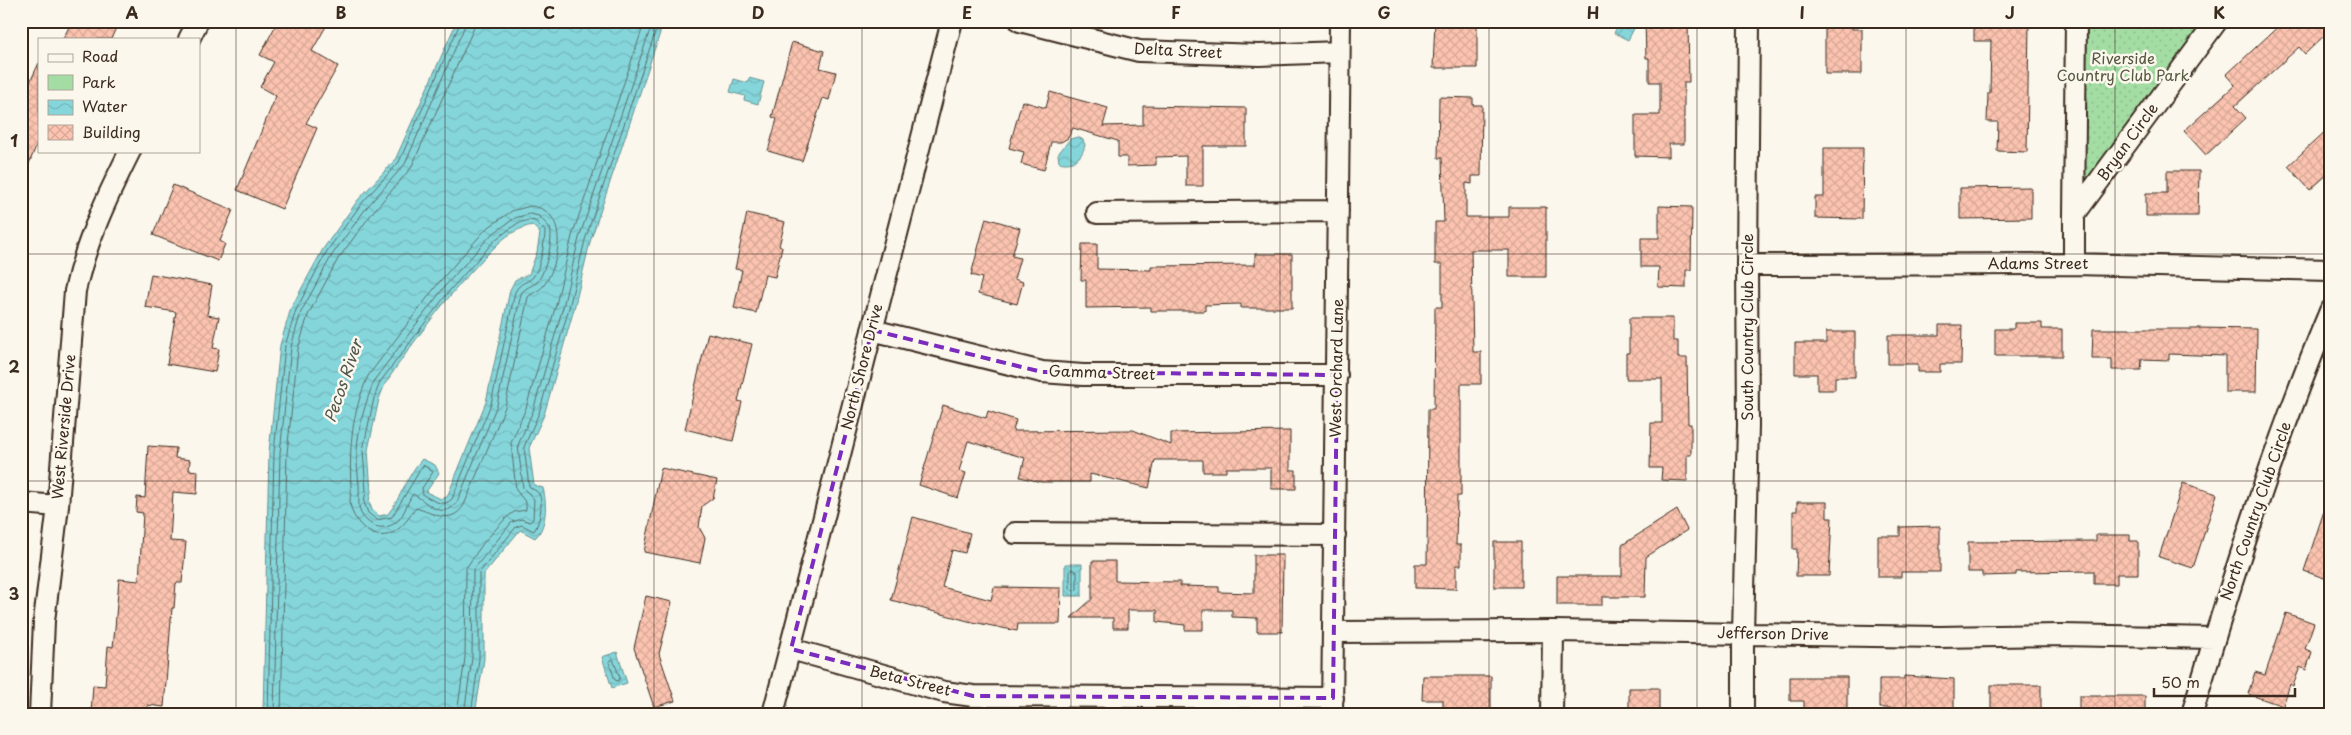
<svg xmlns="http://www.w3.org/2000/svg" width="2351" height="735" font-family="'Playpen Sans',sans-serif">
  <style>
    .green { fill: url(#green-dots); stroke: #6f8460 }
    .water { fill: url(#water-waves); stroke: #67918f; fill-rule: evenodd }
    .lines { fill: none; stroke-linecap: round; stroke-linejoin: round }
    .shore { stroke: #596f6a; stroke-width: 1 }
    .building { fill: url(#building-cross-hatch); stroke: #3b2a1e }
    .minor-casing { stroke: #3b2a1e; stroke-width: 24 }
    .minor { stroke: #fbf7ec; stroke-width: 20 }
    .marked { fill: none; stroke: #7b2cbf; stroke-width: 4; stroke-dasharray: 10 6; stroke-linejoin: round }
    .grid { fill: none; stroke: #3b2a1e; stroke-width: 1; stroke-opacity: 0.55 }
    .labels { text-anchor: middle; stroke-width: 5; stroke-linejoin: round; paint-order: stroke }
    .street-label { font-size: 15px; fill: #3b2a1e; stroke: #fbf7ec }
    .park-label { font-size: 15px; fill: #55573f; stroke: #fbf7ec }
    .water-label { font-size: 16px; font-style: italic; fill: #4e554d; stroke: #fbf7ec }
    .neatline { fill: none; stroke: #3b2a1e; stroke-width: 2 }
    .grid-label { font-size: 16px; text-anchor: middle; font-weight: bold; fill: #3b2a1e }
  </style>
  <defs>
    <pattern id="green-dots" width="8" height="8" patternUnits="userSpaceOnUse" patternTransform="scale(1.25)"><rect width="8" height="8" fill="#a3dda3"/><path d="M2 2h.1M6 6h.1" fill="none" stroke="#8dbe8c" stroke-width="1.8" stroke-linecap="round"/></pattern>
    <pattern id="water-waves" width="16" height="10" patternUnits="userSpaceOnUse" patternTransform="scale(1.25)"><rect width="16" height="10" fill="#85d6db"/><path d="M0 5q4-4 8 0t8 0" fill="none" stroke="#74b8bc"/></pattern>
    <pattern id="building-cross-hatch" width="8" height="8" patternUnits="userSpaceOnUse" patternTransform="scale(1.25)"><rect width="8" height="8" fill="#fbc3b0"/><path d="M0 0l8 8M0 8l8-8" fill="none" stroke="#d8a897"/></pattern>
  </defs>
  <rect width="100%" height="100%" fill="#fbf7ec"/>
  <filter id="ink" filterUnits="userSpaceOnUse"><feTurbulence type="fractalNoise" baseFrequency=".02" numOctaves="2"/><feDisplacementMap in="SourceGraphic" scale="10" xChannelSelector="R" yChannelSelector="G"/><feConvolveMatrix kernelMatrix="1 2 1 2 8 2 1 2 1" color-interpolation-filters="sRGB"/></filter>
  <g filter="url(#ink)">
    <!-- green -->
    <path class="green" d="M 2076,21 L 2217,21 L 2074,215 Z"/>
    <!-- water -->
    <path class="water" d="M 457,21 L 664,21 L 590,242 L 574,309 L 544,415 L 529,448 L 534,485 L 543,488 C 547,504 547,527 535,538 L 520,530 L 484,574 L 484,659 L 475,714 L 263,714 L 269,452 L 280,345 L 291,308 L 323,249 L 358,200 L 395,160 ZM 532,225 L 540,233 L 537,252 L 529,274 L 515,280 L 510,290 L 486,402 L 447,497 L 441,499 L 426,492 L 439,473 L 435,465 L 422,459 C 407,475 401,498 388,514 L 379,516 L 372,510 L 369,501 L 371,492 L 368,450 L 379,399 L 385,384 C 416,337 458,282 499,243 C 508,234 520,228 532,225 Z
      M 1620,21 L 1638,21 L 1628,40 L 1614,33 Z
      M 749,78 L 764,82 L 758,104 L 744,100 L 745,96 L 730,92 L 734,79 L 748,83 Z
      M 1078,137 L 1083,140 L 1085,145 C 1082,158 1073,166 1059,162 L 1058,154 L 1070,139 Z
      M 1065,564 L 1082,564 L 1082,596 L 1065,596 Z
      M 617,652 L 627,683 L 612,688 L 602,657 Z"/>
    <g class="lines">
      <!-- shore -->
      <path class="shore" d="M 531,206 C 570,210 560,263 544,285 C 540,291 533,292 528,297 L 505,407 L 464,505 C 451,526 433,513 416,508 C 406,521 395,541 373,534 C 361,529 350,514 350,501 C 350,496 352,491 351,486 C 349,446 352,413 368,376 L 440,281 L 486,229 L 512,211 Z
        M 530,214 L 539,216 L 550,228 C 554,239 545,274 537,282 C 531,287 525,287 521,294 L 497,405 L 457,502 C 443,522 426,501 413,494 C 406,503 405,516 395,523 C 390,527 379,529 373,525 C 354,514 360,502 359,485 C 358,473 356,461 357,450 C 358,427 366,400 375,379 L 445,286 L 491,235 L 515,218 Z
        M 530,220 L 535,221 L 545,231 C 545,242 540,269 533,277 C 526,284 521,281 515,292 L 491,404 L 452,499 C 443,508 433,500 423,495 L 422,488 L 433,472 L 423,465 L 392,517 L 377,520 L 368,513 L 364,502 L 366,491 L 363,450 L 374,398 L 380,382 L 450,290 L 496,239 L 518,223 Z
        M 1073,569 L 1077,572 L 1077,589 L 1075,591 L 1070,589 L 1070,572 Z
        M 613,659 L 620,678 L 618,681 L 615,680 L 609,662 Z
        M 268,714 L 274,452 L 285,346 L 296,310 L 327,251 L 362,203 L 399,162 L 461,21
        M 274,714 L 280,453 L 291,347 L 301,312 L 332,255 L 367,207 L 405,164 L 467,21
        M 281,714 L 287,453 L 298,349 L 308,315 L 338,259 L 373,212 L 411,168 L 473,30 L 475,21
        M 457,714 L 465,658 L 466,568 L 484,542 L 506,518 L 514,512 L 526,510 L 526,503 L 516,490 L 511,443 L 526,408 L 556,305 L 572,236 L 645,21
        M 464,714 L 472,658 L 473,570 L 512,522 L 521,519 L 530,522 L 533,519 L 534,499 L 523,488 L 518,445 L 533,411 L 563,307 L 579,238 L 653,21
        M 471,714 L 479,659 L 479,573 L 516,527 L 522,525 L 534,531 C 539,525 544,502 539,494 C 537,490 532,490 529,486 L 524,447 L 539,413 L 569,308 L 585,240 L 659,21"/>
    </g>
    <!-- building -->
    <path class="building" d="M 72,21 L 119,21 L 111,39 L 63,39 Z
      M 278,21 L 329,21 L 312,51 L 338,66 L 306,123 L 317,128 L 282,209 L 237,190 L 276,96 L 260,87 L 274,62 L 260,55 Z
      M 1435,21 L 1477,21 L 1477,68 L 1433,68 Z
      M 1645,21 L 1688,21 L 1689,82 L 1684,82 L 1684,144 L 1669,144 L 1669,157 L 1635,156 L 1635,115 L 1660,115 L 1660,82 L 1649,82 L 1649,58 L 1646,58 Z
      M 1825,21 L 1852,21 L 1852,29 L 1862,29 L 1862,74 L 1825,74 Z
      M 2284,21 L 2330,21 L 2330,30 L 2305,54 L 2299,47 L 2235,106 L 2246,118 L 2206,155 L 2184,131 L 2235,85 L 2226,75 Z
      M 1988,22 L 2029,23 L 2027,152 L 1997,151 L 1998,122 L 1987,122 L 1988,93 L 1990,93 L 1991,41 L 1974,41 L 1974,23 Z
      M 792,42 L 824,51 L 820,68 L 836,72 L 829,100 L 823,98 L 802,161 L 768,151 L 777,119 L 772,117 Z
      M 39,63 L 39,139 L 22,181 L 21,101 Z
      M 1050,92 L 1108,108 L 1103,126 L 1143,125 L 1143,106 L 1246,108 L 1246,146 L 1203,146 L 1203,186 L 1186,186 L 1186,156 L 1156,157 L 1156,165 L 1127,166 L 1127,157 L 1118,157 L 1118,141 L 1073,128 L 1068,138 L 1061,142 L 1051,142 L 1044,170 L 1021,164 L 1024,152 L 1009,148 L 1022,101 L 1046,108 Z
      M 1439,97 L 1473,98 L 1473,105 L 1482,105 L 1481,176 L 1472,176 L 1472,184 L 1466,183 L 1466,217 L 1509,217 L 1509,207 L 1546,207 L 1546,277 L 1509,277 L 1509,250 L 1471,250 L 1473,352 L 1481,352 L 1481,384 L 1461,384 L 1461,496 L 1457,496 L 1456,545 L 1461,545 L 1461,565 L 1456,565 L 1456,589 L 1415,588 L 1415,564 L 1427,564 L 1428,409 L 1434,409 L 1435,307 L 1442,307 L 1442,264 L 1435,264 L 1435,222 L 1444,222 L 1442,158 L 1438,158 Z
      M 2330,127 L 2330,172 L 2310,190 L 2288,166 Z
      M 1824,148 L 1863,148 L 1862,219 L 1815,218 L 1815,197 L 1824,197 Z
      M 2167,171 L 2199,171 L 2198,216 L 2146,216 L 2146,193 L 2167,193 Z
      M 173,185 L 233,210 L 220,241 L 225,244 L 218,261 L 153,235 Z
      M 2031,187 L 2031,218 L 1960,219 L 1960,188 Z
      M 1659,206 L 1692,207 L 1691,270 L 1686,270 L 1686,288 L 1658,287 L 1659,267 L 1641,267 L 1641,238 L 1659,238 Z
      M 747,213 L 785,222 L 779,246 L 782,247 L 775,277 L 765,275 L 756,313 L 734,308 L 742,270 L 735,269 Z
      M 986,218 L 1020,228 L 1012,256 L 1020,258 L 1014,279 L 1023,282 L 1017,304 L 978,294 L 982,278 L 971,275 Z
      M 1082,244 L 1097,244 L 1097,269 L 1151,270 L 1151,266 L 1255,265 L 1255,254 L 1292,254 L 1292,308 L 1241,308 L 1241,304 L 1205,305 L 1205,311 L 1151,311 L 1151,307 L 1086,308 L 1086,280 L 1081,280 Z
      M 151,274 L 212,285 L 207,315 L 219,317 L 213,348 L 219,349 L 215,372 L 167,364 L 176,312 L 145,307 Z
      M 1629,318 L 1673,318 L 1673,341 L 1678,341 L 1678,358 L 1687,358 L 1688,424 L 1691,424 L 1691,455 L 1687,455 L 1687,481 L 1661,480 L 1662,468 L 1650,468 L 1651,423 L 1662,423 L 1662,379 L 1626,379 L 1626,353 L 1629,353 Z
      M 2014,323 L 2042,323 L 2042,329 L 2062,329 L 2062,356 L 1995,356 L 1995,329 L 2014,329 Z
      M 1939,325 L 1962,325 L 1961,364 L 1940,364 L 1940,372 L 1918,372 L 1918,364 L 1888,364 L 1888,335 L 1939,335 Z
      M 2197,328 L 2257,329 L 2256,392 L 2225,392 L 2225,356 L 2169,354 L 2169,360 L 2142,359 L 2141,370 L 2112,370 L 2112,359 L 2092,359 L 2093,329 L 2197,329 Z
      M 1826,332 L 1855,332 L 1855,377 L 1835,377 L 1835,390 L 1817,390 L 1817,374 L 1795,374 L 1795,343 L 1826,343 Z
      M 708,333 L 752,344 L 738,401 L 742,402 L 733,441 L 685,429 Z
      M 943,405 L 986,418 L 988,411 L 1016,420 L 1013,431 L 1133,430 L 1171,445 L 1171,433 L 1290,431 L 1290,470 L 1296,470 L 1296,489 L 1271,489 L 1271,468 L 1226,468 L 1226,472 L 1203,472 L 1203,460 L 1155,460 L 1149,488 L 1090,474 L 1090,482 L 1041,482 L 1020,477 L 1025,458 L 968,441 L 959,471 L 966,473 L 958,498 L 919,485 Z
      M 148,446 L 176,448 L 175,458 L 190,460 L 189,470 L 198,471 L 197,494 L 173,492 L 170,541 L 186,542 L 182,583 L 176,583 L 174,608 L 172,608 L 164,707 L 148,705 L 148,714 L 91,714 L 93,685 L 105,686 L 108,646 L 113,647 L 115,628 L 119,579 L 139,581 L 143,513 L 136,512 L 137,497 L 145,498 Z
      M 661,468 L 717,480 L 713,498 L 702,506 L 699,527 L 705,538 L 700,563 L 644,552 Z
      M 2183,483 L 2217,494 L 2193,568 L 2159,557 Z
      M 1797,502 L 1827,502 L 1827,518 L 1832,518 L 1829,576 L 1796,576 L 1797,549 L 1793,549 L 1793,511 L 1797,511 Z
      M 2327,502 L 2330,503 L 2330,580 L 2304,571 Z
      M 1677,510 L 1687,530 L 1646,557 L 1645,597 L 1602,597 L 1602,605 L 1557,605 L 1557,576 L 1622,576 L 1622,545 Z
      M 913,517 L 970,533 L 965,553 L 952,550 L 942,587 L 991,600 L 994,587 L 1061,588 L 1060,624 L 1018,624 L 1017,631 L 968,621 L 891,600 Z
      M 1940,526 L 1940,572 L 1901,572 L 1901,577 L 1878,577 L 1878,536 L 1900,536 L 1900,527 Z
      M 2096,535 L 2130,535 L 2130,541 L 2138,541 L 2138,574 L 2117,574 L 2117,584 L 2094,584 L 2094,571 L 2016,572 L 2016,575 L 1982,576 L 1982,572 L 1968,572 L 1968,542 L 2096,541 Z
      M 1494,542 L 1521,542 L 1521,587 L 1494,587 Z
      M 1254,555 L 1283,555 L 1282,632 L 1257,632 L 1257,618 L 1232,617 L 1232,610 L 1203,610 L 1203,630 L 1185,630 L 1185,625 L 1157,622 L 1157,610 L 1128,610 L 1128,628 L 1113,628 L 1113,618 L 1071,618 L 1092,599 L 1092,561 L 1115,561 L 1115,581 L 1180,582 L 1180,586 L 1219,587 L 1219,592 L 1254,593 Z
      M 646,596 L 672,602 L 659,654 L 675,701 L 654,707 L 634,648 Z
      M 2286,613 L 2314,623 L 2305,649 L 2312,652 L 2306,670 L 2300,667 L 2293,686 L 2290,684 L 2283,706 L 2248,694 L 2255,672 L 2265,675 Z
      M 1423,676 L 1491,676 L 1491,714 L 1443,714 L 1443,700 L 1422,700 Z
      M 1904,676 L 1954,679 L 1954,708 L 1943,708 L 1943,714 L 1914,714 L 1914,708 L 1879,708 L 1879,679 L 1904,679 Z
      M 1790,677 L 1847,677 L 1847,714 L 1804,714 L 1804,701 L 1790,701 Z
      M 1991,685 L 2041,685 L 2041,714 L 1991,714 Z
      M 1629,688 L 1659,688 L 1659,714 L 1629,714 Z
      M 2079,696 L 2145,696 L 2145,714 L 2079,714 Z"/>
    <g class="lines">
      <defs>
        <path id="minor" d="M 1020,21 L 1139,51 L 1259,55 L 1339,52
          M 189,39 L 198,21
          M 1097,213 L 1338,211
          M 2074,215 L 2076,21
          M 2074,264 L 2074,215 L 2217,21
          M 1747,265 L 2074,264 L 2330,270
          M 872,330 L 1042,372 L 1083,375 L 1337,375
          M 21,503 L 58,506
          M 1015,533 L 1335,535
          M 1333,632 L 1553,631 L 1940,637 L 2061,635 L 2214,638
          M 791,649 L 944,692 L 973,696 L 1333,698
          M 40,714 L 44,621 L 58,506 L 75,291 C 86,241 107,197 130,151
          M 773,714 L 952,21
          M 1332,714 L 1340,21
          M 1552,714 L 1553,631
          M 1743,714 L 1743,633 L 1748,425 L 1747,265 L 1749,21
          M 2192,714 C 2232,578 2275,442 2330,311"/>
      </defs>
      <!-- minor casing -->
      <use href="#minor" class="minor-casing"/>
      <!-- minor -->
      <use href="#minor" class="minor"/>
    </g>
  </g>
  <!-- marked area -->
  <path class="marked" d="M 872,330 L 1042,372 L 1337,375 L 1333,698 L 973,696 L 791,649 Z"/>
  <!-- grid -->
  <path class="grid" d="M 236,21 L 236,714M 445,21 L 445,714M 654,21 L 654,714M 862,21 L 862,714M 1071,21 L 1071,714M 1280,21 L 1280,714M 1489,21 L 1489,714M 1697,21 L 1697,714M 1906,21 L 1906,714M 2115,21 L 2115,714M 21,254 L 2330,254M 21,481 L 2330,481"/>
  <g class="labels">
    <!-- street labels -->
    <g class="street-label">
      <text transform="translate(1178 51) rotate(3)" y="5">Delta Street</text>
      <text transform="translate(2128 142) rotate(-54)" y="5">Bryan Circle</text>
      <text x="2038" y="269">Adams Street</text>
      <text transform="translate(1748 327) rotate(-90)" y="5">South Country Club Circle</text>
      <text transform="translate(862 367) rotate(-76)" y="5">North Shore Drive</text>
      <text transform="translate(1337 368) rotate(-89)" y="5">West Orchard Lane</text>
      <text transform="translate(1102 373) rotate(2)" y="5">Gamma Street</text>
      <text transform="translate(64 427) rotate(-85)" y="5">West Riverside Drive</text>
      <text transform="translate(2256 511) rotate(-71)" y="5">North Country Club Circle</text>
      <text transform="translate(1773 634) rotate(1)" y="5">Jefferson Drive</text>
      <text transform="translate(910 681) rotate(14)" y="5">Beta Street</text>
    </g>
    <!-- park labels -->
    <g class="park-label">
      <text x="2123" y="64">Riverside<tspan x="2123" dy="17">Country Club Park</tspan></text>
    </g>
    <!-- water labels -->
    <g class="water-label">
      <text transform="translate(343 381) rotate(-71)" y="6">Pecos River</text>
    </g>
  </g>
  <!-- margin -->
  <rect width="2351" height="735" fill="none" stroke="#fbf7ec" stroke-width="55"/>
  <!-- legend -->
  <rect x="38" y="38" width="162" height="115" fill="#fbf7ec" stroke="#aea59a"/>
  <rect x="48" y="54" width="25" height="8" fill="#fbf7ec" stroke="#aea59a"/>
  <text x="82" y="62" font-size="15" fill="#3b2a1e">Road</text>
  <rect x="48" y="75" width="25" height="15" fill="#a3dda3" stroke="#aea59a"/>
  <text x="82" y="88" font-size="15" fill="#3b2a1e">Park</text>
  <rect x="48" y="100" width="25" height="15" fill="url(#water-waves)" stroke="#aea59a"/>
  <text x="82" y="112" font-size="15" fill="#3b2a1e">Water</text>
  <rect x="48" y="125" width="25" height="15" fill="url(#building-cross-hatch)" stroke="#aea59a"/>
  <text x="82" y="138" font-size="15" fill="#3b2a1e">Building</text>
  <!-- scale -->
  <path d="M2154 688v8h141v-8" fill="none" stroke="#3b2a1e" stroke-width="2.5"/>
  <text x="2161" y="688" font-size="15" fill="#3b2a1e" stroke="#fbf7ec" stroke-width="4" paint-order="stroke">50 m</text>
  <rect x="28" y="28" width="2296" height="680" class="neatline"/>
  <g class="grid-label">
    <text x="132" y="19">A</text>
    <text x="341" y="19">B</text>
    <text x="549" y="19">C</text>
    <text x="758" y="19">D</text>
    <text x="967" y="19">E</text>
    <text x="1176" y="19">F</text>
    <text x="1384" y="19">G</text>
    <text x="1593" y="19">H</text>
    <text x="1802" y="19">I</text>
    <text x="2010" y="19">J</text>
    <text x="2219" y="19">K</text>
    <text x="14" y="147">1</text>
    <text x="14" y="373">2</text>
    <text x="14" y="600">3</text>
  </g>
</svg>
